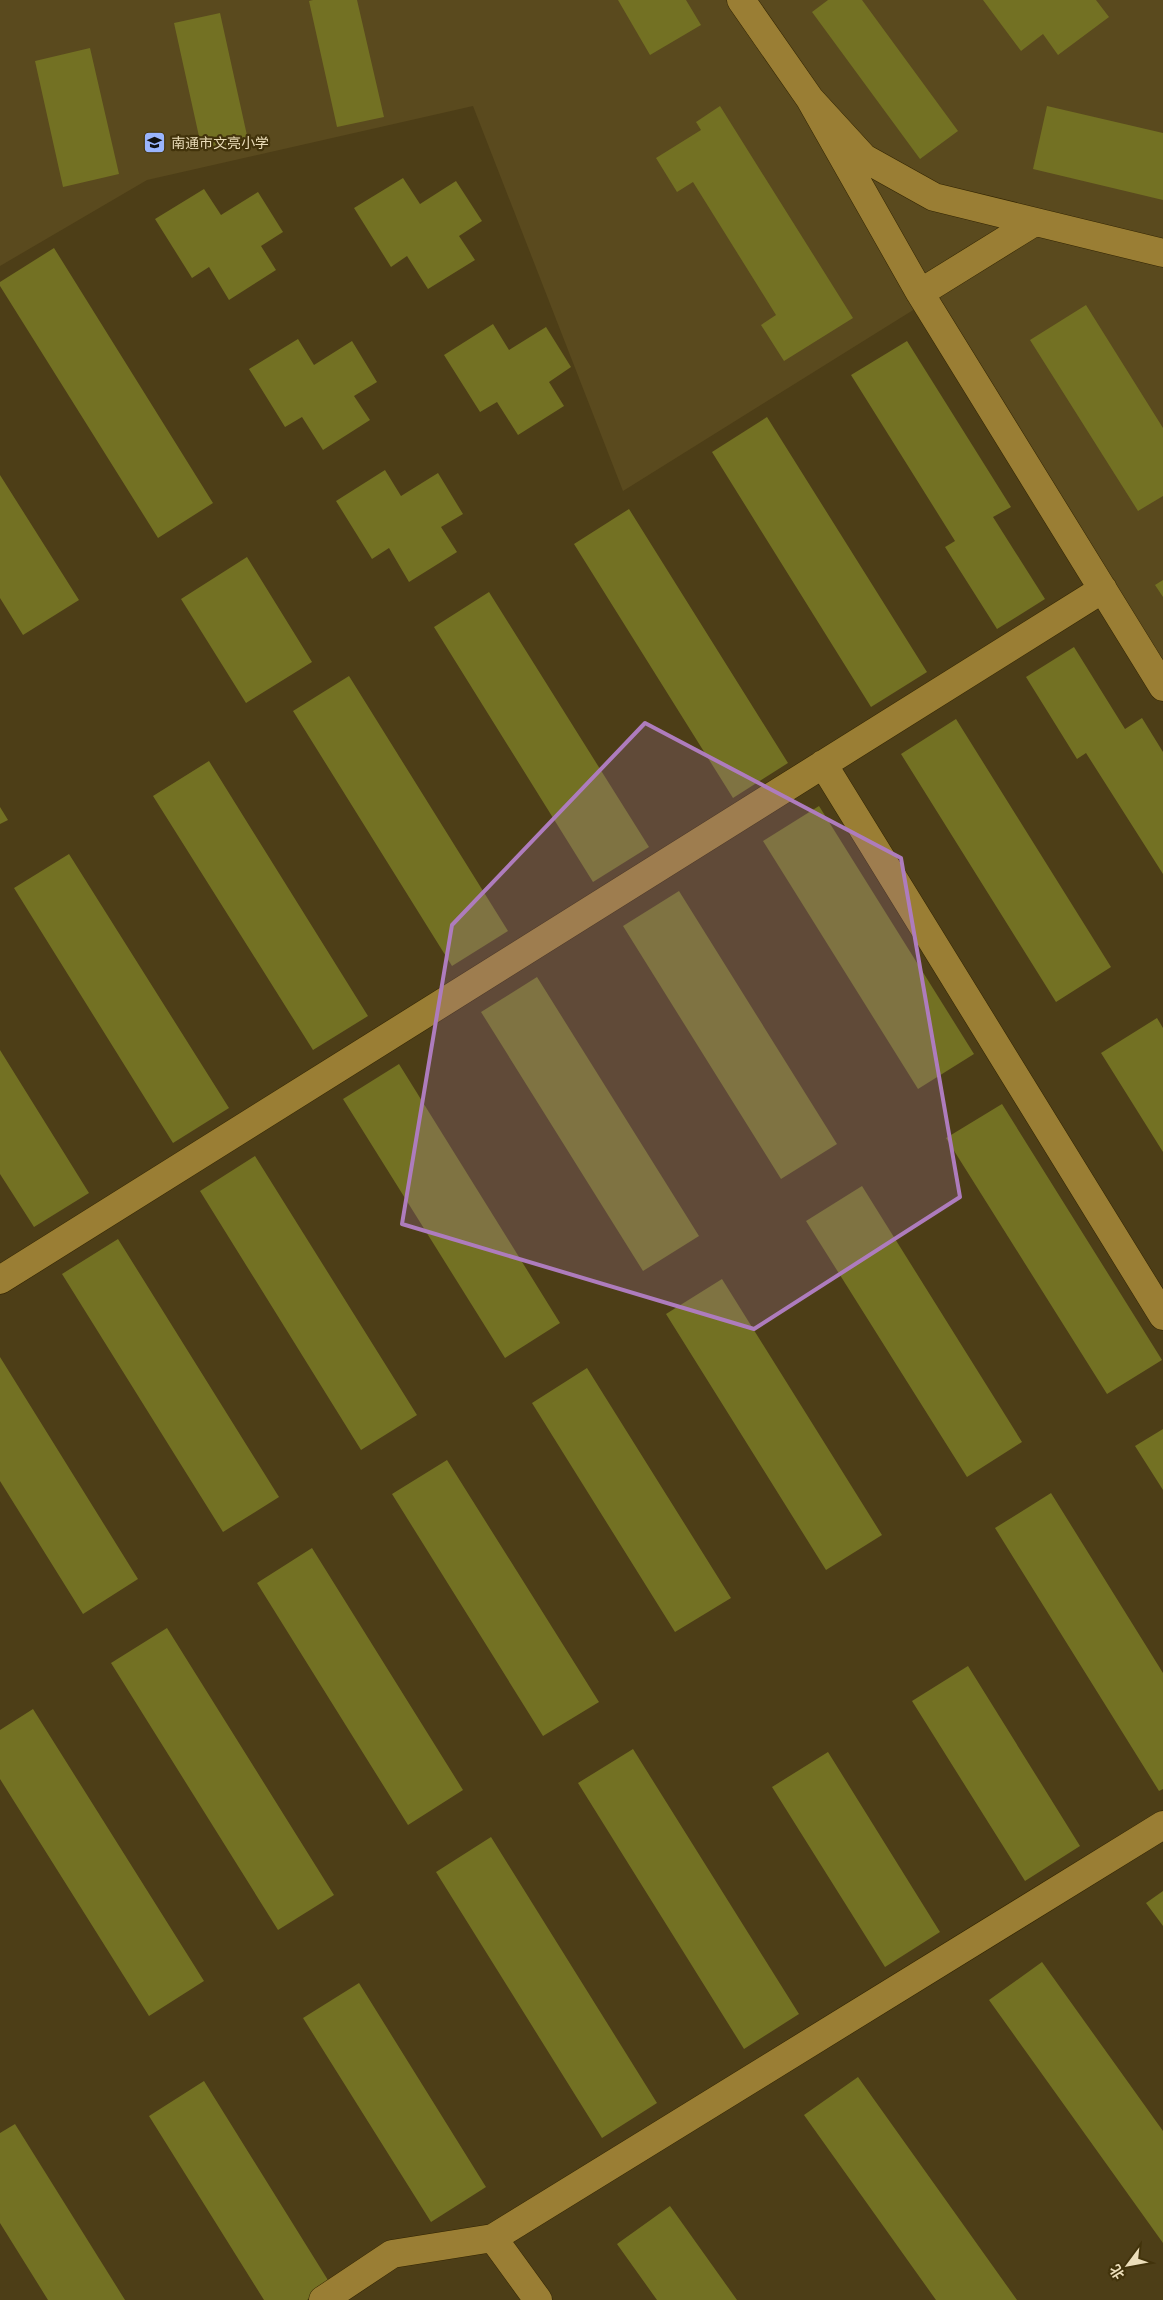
<svg xmlns="http://www.w3.org/2000/svg" width="1163" height="2300" font-family="'Work Sans','Noto Sans SC',sans-serif">
  <style>
    .built { fill: #5a4a1e }
    .building { fill: #737123 }
    .lines { fill: none; stroke-linecap: round; stroke-linejoin: round }
    .minor-casing { stroke: #322400; stroke-width: 29 }
    .minor { stroke: #9a7e34; stroke-width: 28 }
    .marked { fill: #ae7cbd; fill-opacity: 0.2; stroke: #ae7cbd; stroke-width: 4; stroke-linejoin: round }
    .labels { text-anchor: middle; stroke-width: 4.5; stroke-linejoin: round; paint-order: stroke }
    .poi-label { font-size: 14px; fill: #ecdeba; stroke: #42330b; text-anchor: start }
  </style>
  <rect width="100%" height="100%" fill="#4d3e17"/>
  <!-- built -->
  <path class="built" d="M 0,0 L 1163,0 L 1163,670 L 926,302 L 623,491 L 473,106 L 147,180 L 0,266 Z"/>
  <!-- building -->
  <path class="building" d="M 313,0 L 357,0 L 384,117 L 337,127 L 309,1 Z
    M 618,0 L 686,0 L 701,25 L 650,55 Z
    M 828,0 L 862,0 L 958,131 L 920,159 L 812,12 Z
    M 983,0 L 1096,0 L 1109,17 L 1058,55 L 1043,34 L 1021,51 Z
    M 220,13 L 248,140 L 202,150 L 174,23 Z
    M 90,48 L 119,174 L 63,187 L 35,61 Z
    M 720,106 L 853,318 L 784,361 L 761,325 L 776,315 L 693,182 L 677,192 L 656,158 L 701,130 L 696,122 Z
    M 1047,106 L 1163,133 L 1163,200 L 1033,169 Z
    M 403,178 L 420,204 L 456,181 L 482,221 L 459,236 L 475,260 L 428,289 L 407,256 L 391,267 L 354,208 Z
    M 204,189 L 221,215 L 258,192 L 283,232 L 261,246 L 276,270 L 229,300 L 209,267 L 192,278 L 155,219 Z
    M 54,248 L 213,503 L 158,538 L 0,286 L 0,282 Z
    M 1086,305 L 1163,428 L 1163,496 L 1138,511 L 1030,340 Z
    M 493,324 L 509,350 L 546,327 L 571,367 L 549,382 L 564,406 L 518,435 L 497,402 L 480,412 L 444,355 Z
    M 298,339 L 314,365 L 352,341 L 377,382 L 354,396 L 370,420 L 323,450 L 302,417 L 285,427 L 249,369 Z
    M 907,341 L 1011,507 L 993,517 L 1045,599 L 997,629 L 945,547 L 955,541 L 851,375 Z
    M 767,417 L 927,672 L 871,707 L 712,452 Z
    M 385,470 L 401,496 L 438,473 L 463,514 L 441,527 L 457,552 L 409,582 L 389,548 L 372,559 L 336,501 Z
    M 0,475 L 79,600 L 23,635 L 0,598 Z
    M 629,509 L 788,763 L 733,798 L 574,544 Z
    M 247,557 L 312,662 L 246,703 L 181,599 Z
    M 1163,580 L 1163,597 L 1155,585 Z
    M 489,592 L 649,847 L 593,882 L 434,627 Z
    M 1074,647 L 1125,729 L 1142,718 L 1163,752 L 1163,874 L 1086,753 L 1077,759 L 1026,677 Z
    M 349,676 L 508,931 L 452,966 L 293,711 Z
    M 956,719 L 1111,967 L 1056,1002 L 901,754 Z
    M 209,761 L 368,1016 L 313,1050 L 153,796 Z
    M 819,806 L 974,1054 L 918,1089 L 763,841 Z
    M 0,807 L 8,820 L 0,824 Z
    M 69,854 L 229,1108 L 173,1143 L 14,888 Z
    M 679,891 L 837,1144 L 781,1179 L 623,926 Z
    M 537,977 L 699,1236 L 643,1271 L 481,1012 Z
    M 1157,1018 L 1163,1028 L 1163,1152 L 1101,1053 Z
    M 0,1050 L 89,1193 L 34,1227 L 0,1174 Z
    M 399,1064 L 560,1323 L 505,1358 L 343,1099 Z
    M 1002,1104 L 1162,1360 L 1107,1394 L 946,1138 Z
    M 255,1156 L 417,1415 L 361,1450 L 200,1191 Z
    M 862,1186 L 1022,1442 L 967,1477 L 806,1221 Z
    M 118,1239 L 279,1497 L 223,1532 L 62,1274 Z
    M 722,1279 L 882,1535 L 826,1570 L 666,1314 Z
    M 0,1357 L 138,1579 L 83,1614 L 0,1481 Z
    M 587,1368 L 731,1598 L 675,1632 L 532,1403 Z
    M 1163,1429 L 1163,1490 L 1135,1446 Z
    M 447,1460 L 599,1702 L 543,1736 L 392,1494 Z
    M 1051,1493 L 1163,1673 L 1163,1789 L 1159,1791 L 995,1528 Z
    M 312,1548 L 463,1790 L 408,1825 L 257,1583 Z
    M 167,1628 L 334,1895 L 278,1930 L 111,1663 Z
    M 968,1666 L 1080,1846 L 1025,1881 L 912,1701 Z
    M 33,1709 L 204,1981 L 149,2016 L 0,1779 L 0,1730 Z
    M 633,1749 L 799,2014 L 744,2049 L 578,1783 Z
    M 828,1752 L 940,1932 L 885,1967 L 772,1787 Z
    M 491,1837 L 657,2103 L 602,2138 L 436,1872 Z
    M 1163,1891 L 1163,1926 L 1146,1903 Z
    M 1042,1962 L 1163,2131 L 1163,2243 L 989,2000 Z
    M 359,1983 L 486,2187 L 431,2222 L 303,2018 Z
    M 858,2077 L 1017,2300 L 936,2300 L 804,2115 Z
    M 204,2081 L 331,2285 L 307,2300 L 264,2300 L 149,2116 Z
    M 15,2124 L 125,2300 L 48,2300 L 0,2223 L 0,2133 Z
    M 670,2206 L 737,2300 L 657,2300 L 617,2244 Z"/>
  <g class="lines">
    <defs>
      <path id="minor" d="M 741,0 L 810,99 L 864,158 L 934,197 L 1163,253
        M 810,99 L 920,293 L 1163,687
        M 920,293 L 1033,223
        M 823,764 L 1163,1316
        M 0,1280 L 1103,589
        M 493,2238 L 538,2300
        M 323,2300 L 392,2254 L 493,2238 L 1163,1825"/>
    </defs>
    <!-- minor casing -->
    <use href="#minor" class="minor-casing"/>
    <!-- minor -->
    <use href="#minor" class="minor"/>
  </g>
  <!-- marked area -->
  <path class="marked" d="M 645,723 L 901,858 L 960,1197 L 754,1329 L 402,1224 L 452,925 Z"/>
  <!-- icons -->
  <defs>
    <symbol id="school-square" viewBox="-11 -11 22 22"><rect x="-9" y="-9" width="18" height="18" rx="4" fill="#9ab5fd" stroke="#42330b"/><path d="M0-5L7-2L0 1L-7-2ZM-4 1L0 2.5L4 1V4Q0 6-4 4Z" fill="#111"/></symbol>
  </defs>
  <g fill-rule="evenodd">
    <use href="#school-square" x="142" y="130" width="25" height="25"/>
  </g>
  <g class="labels">
    <!-- poi labels -->
    <g class="poi-label">
      <text x="171" y="148">南通市文亮小学</text>
    </g>
  </g>
  <!-- north arrow -->
  <g transform="translate(1128 2265) rotate(238)" stroke="#42330b" stroke-width="4" paint-order="stroke">
  <path d="M0-4L9 19L0 12L-9 19Z" fill="#ecdeba"/>
  <text y="-8" font-size="14" font-weight="bold" text-anchor="middle" fill="#ecdeba">北</text>
  </g>
</svg>
